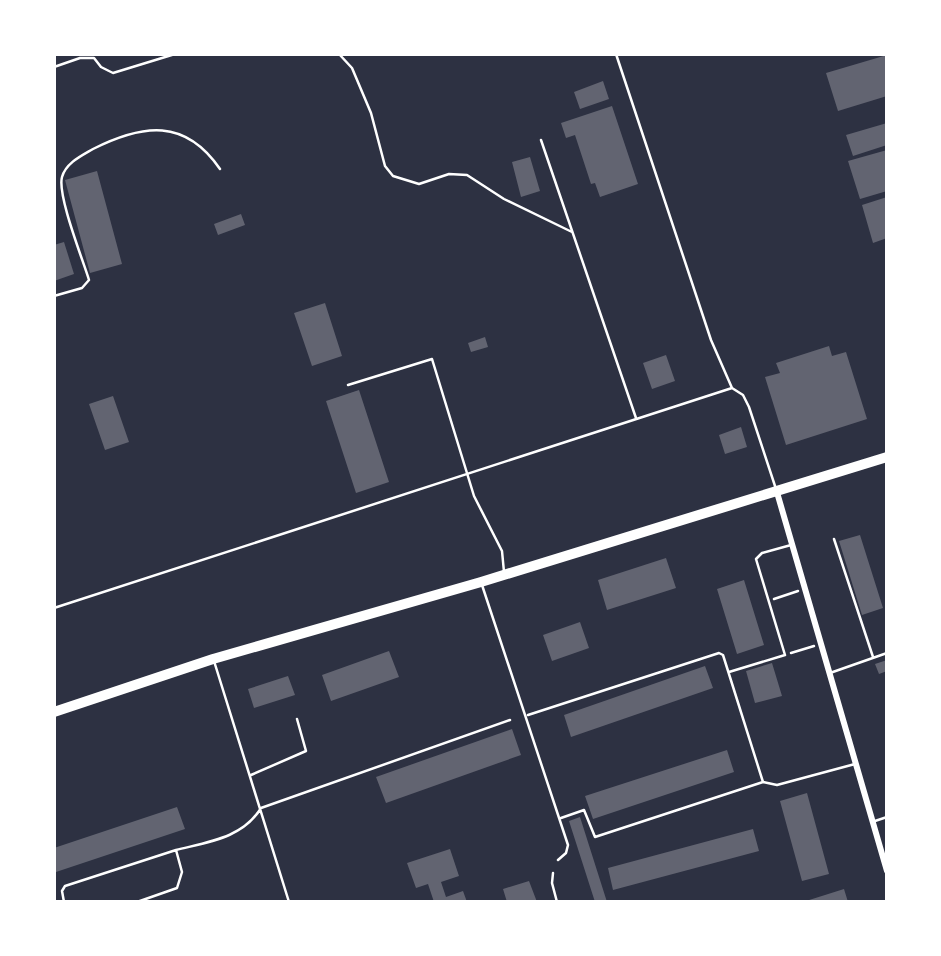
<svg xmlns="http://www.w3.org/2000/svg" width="941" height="956" font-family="'Noto Sans',sans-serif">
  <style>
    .building { fill: #626471 }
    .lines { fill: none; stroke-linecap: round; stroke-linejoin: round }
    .path { stroke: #fff; stroke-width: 2.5 }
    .service { stroke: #fff; stroke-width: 2.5 }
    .minor { stroke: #fff; stroke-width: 6 }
    .primary { stroke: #fff; stroke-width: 10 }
  </style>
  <rect width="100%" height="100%" fill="#2d3142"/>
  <!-- building -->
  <path class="building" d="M 887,55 L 887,96 L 838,111 L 826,73 Z
    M 603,81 L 609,99 L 580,109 L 574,92 Z
    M 612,106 L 638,184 L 600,197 L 595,183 L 591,184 L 575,135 L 566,138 L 561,123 Z
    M 887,123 L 887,145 L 853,156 L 846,135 Z
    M 887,150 L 887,191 L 860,199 L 848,161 Z
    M 530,157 L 540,191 L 521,197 L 512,162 Z
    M 97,171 L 122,264 L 90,273 L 65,180 Z
    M 887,197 L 887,238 L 873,243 L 862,205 Z
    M 241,214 L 245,225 L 218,235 L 214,224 Z
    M 64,242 L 74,274 L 54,281 L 54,245 Z
    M 325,303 L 342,356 L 312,366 L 294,313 Z
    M 485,337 L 488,347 L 471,352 L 468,343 Z
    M 829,346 L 832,356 L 846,352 L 867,419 L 786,445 L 765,377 L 780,373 L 776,363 Z
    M 666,355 L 675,381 L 652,389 L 643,363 Z
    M 359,390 L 389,482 L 356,493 L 326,401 Z
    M 113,396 L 129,442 L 105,450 L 89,404 Z
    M 741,427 L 747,447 L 725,454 L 719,435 Z
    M 860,535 L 883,608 L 862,615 L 839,541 Z
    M 666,558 L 676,588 L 607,610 L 598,580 Z
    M 744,580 L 764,645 L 737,654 L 717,589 Z
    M 580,622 L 589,648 L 552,661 L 543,635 Z
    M 389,651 L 399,677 L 331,701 L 322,675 Z
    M 887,660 L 887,671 L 879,674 L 875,664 Z
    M 772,663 L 782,696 L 755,703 L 746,671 Z
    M 705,666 L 713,688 L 571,737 L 564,715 Z
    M 288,676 L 295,695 L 254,708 L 248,689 Z
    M 512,729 L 521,755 L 386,803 L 376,777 Z
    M 727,750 L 734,772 L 593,819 L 585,796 Z
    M 807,793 L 829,874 L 802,881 L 780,801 Z
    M 177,807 L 185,829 L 56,872 L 54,848 Z
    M 580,817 L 607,902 L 595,902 L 569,821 Z
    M 753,829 L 759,851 L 613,890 L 608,868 Z
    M 450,849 L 459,876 L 441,882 L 446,897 L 463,891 L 467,902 L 434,902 L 428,884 L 416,888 L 407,863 Z
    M 529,881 L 537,902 L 507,902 L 503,889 Z
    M 844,889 L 848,902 L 806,902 L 806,901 Z"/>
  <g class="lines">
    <!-- path -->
    <path class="path" d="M 774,599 L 798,591
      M 791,653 L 814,646"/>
    <!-- service -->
    <path class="service" d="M 339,54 L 352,68 L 371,113 L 385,166 L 393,176 L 419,184 L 449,174 L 467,175 L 504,199 L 572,232
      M 616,54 L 711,340 L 732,388
      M 54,67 L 80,58 L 94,58 L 101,67 L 113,73 L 175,54
      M 541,140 L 636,418
      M 54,296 L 82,288 L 89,280 C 83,260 57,195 62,177 C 66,163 81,156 93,149 C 143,124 185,118 220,169
      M 348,385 L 432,359 L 474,496 L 502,551 L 504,572
      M 834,539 L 873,657
      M 482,585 L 568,845 L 566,853 L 558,860
      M 54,608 L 732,388 L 743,395 L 749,407 L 776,489
      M 214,661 L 289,902
      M 729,672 L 785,655 L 756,559 L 762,553 L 791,545
      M 830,673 L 887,653
      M 528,715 L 719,653 L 723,655 L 763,782 L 777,785 L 855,764
      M 251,775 L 306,751 L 297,719
      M 561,818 L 584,810 L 595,837 L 763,782
      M 875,821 L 887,817
      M 176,850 C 208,842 243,838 261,808 L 510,720
      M 553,873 L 552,883 L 557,902
      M 64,902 L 62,891 L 65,886 L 176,850 L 182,872 L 177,888 L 137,902"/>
    <!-- minor -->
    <path class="minor" d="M 776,489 L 887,871"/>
    <!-- primary -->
    <path class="primary" d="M 54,712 L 213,659 L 481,582 L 887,457"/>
  </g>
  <!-- border -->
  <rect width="941" height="956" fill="none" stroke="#ffffff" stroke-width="112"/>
</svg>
